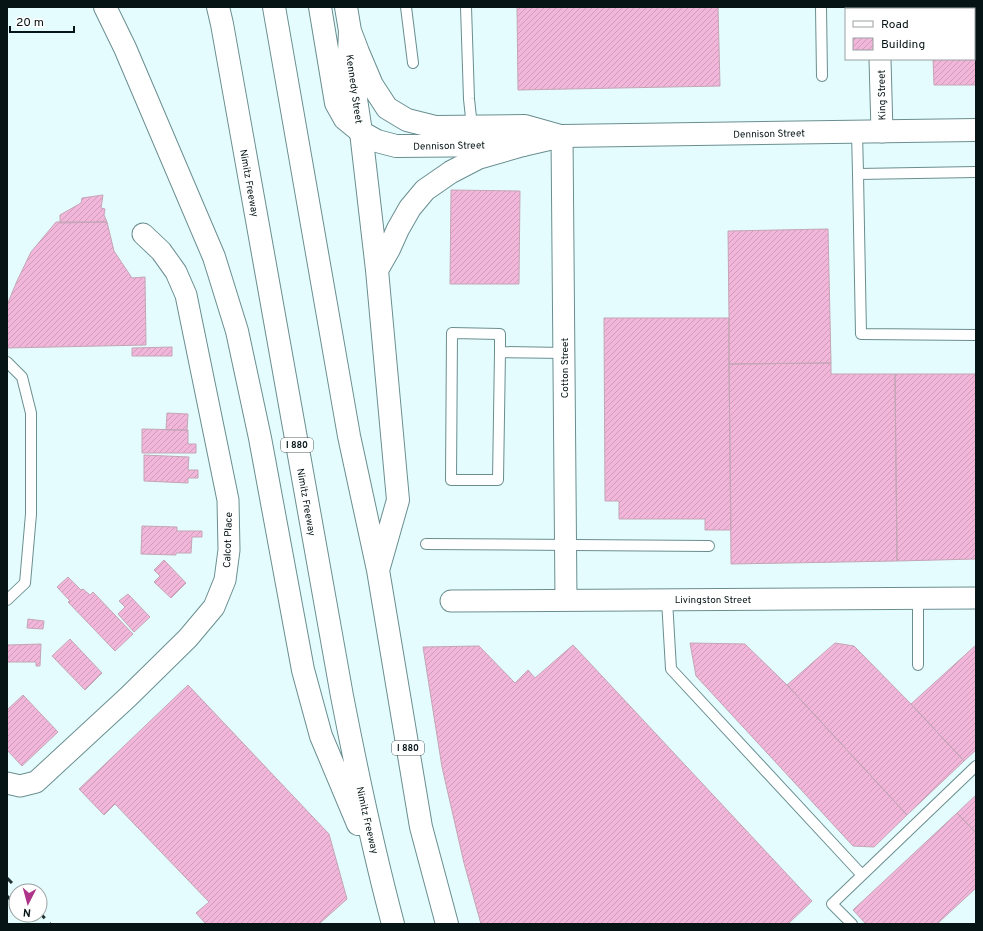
<svg xmlns="http://www.w3.org/2000/svg" width="983" height="931" font-family="Overpass,sans-serif">
  <style>
    .building { fill: url(#building-hatch); stroke: #c3a6b6 }
    .lines { fill: none; stroke-linecap: round; stroke-linejoin: round }
    .service-casing { stroke: #6a8e90; stroke-width: 12 }
    .minor-casing { stroke: #6a8e90; stroke-width: 23 }
    .secondary-casing { stroke: #6a8e90; stroke-width: 24 }
    .motorway-casing { stroke: #6a8e90; stroke-width: 24 }
    .service { stroke: #fff; stroke-width: 10 }
    .minor { stroke: #fff; stroke-width: 21 }
    .secondary { stroke: #fff; stroke-width: 22 }
    .motorway { stroke: #fff; stroke-width: 22 }
    .rail { stroke: #213031; stroke-width: 3; stroke-dasharray: 7 7; stroke-linecap: butt }
    .labels { text-anchor: middle; stroke-width: 3.5; stroke-linejoin: round; paint-order: stroke }
    .shield { fill: #fff; stroke: #515a5b; stroke-width: 1 }
    .shield-label { font-size: 9px; font-weight: bold; fill: #061415 }
    .street-label { font-size: 10px; fill: #061415; stroke: #fff }
  </style>
  <defs>
    <pattern id="building-hatch" width="6" height="6" patternUnits="userSpaceOnUse"><rect width="6" height="6" fill="#f1b6d9"/><path d="M-1 1l2-2M0 6l6-6M5 7l2-2" fill="none" stroke="#cd9cb9"/></pattern>
  </defs>
  <rect width="100%" height="100%" fill="#e5fcfe"/>
  <!-- building -->
  <path class="building" d="M 517,7 L 718,7 L 720,86 L 518,90 Z
    M 933,7 L 976,7 L 976,85 L 934,85 L 933,59 L 974,59 L 974,9 L 933,9 Z
    M 451,190 L 520,191 L 519,284 L 450,284 Z
    M 103,195 L 101,208 L 105,209 L 104,215 L 107,222 L 60,223 L 60,215 L 81,203 L 82,198 Z
    M 56,222 L 107,222 L 114,251 L 132,278 L 145,277 L 146,345 L 7,348 L 7,305 L 17,281 L 31,252 Z
    M 828,229 L 831,363 L 729,364 L 729,318 L 728,231 Z
    M 604,318 L 729,318 L 729,364 L 731,530 L 705,530 L 705,519 L 619,519 L 619,501 L 605,501 Z
    M 172,347 L 172,356 L 132,356 L 132,348 Z
    M 831,363 L 831,374 L 895,374 L 897,561 L 731,564 L 729,364 Z
    M 895,374 L 976,374 L 976,559 L 897,561 Z
    M 167,413 L 188,414 L 187,430 L 166,430 Z
    M 142,429 L 188,430 L 188,444 L 196,444 L 196,453 L 142,453 Z
    M 144,455 L 189,457 L 188,470 L 198,470 L 198,478 L 188,478 L 188,483 L 144,481 Z
    M 142,526 L 177,527 L 177,531 L 202,531 L 202,537 L 192,537 L 191,553 L 176,553 L 176,555 L 141,554 Z
    M 164,560 L 186,583 L 171,598 L 154,582 L 160,576 L 154,570 Z
    M 68,577 L 81,590 L 83,589 L 90,595 L 93,592 L 133,634 L 115,651 L 68,602 L 70,601 L 57,587 Z
    M 128,594 L 150,617 L 134,632 L 118,614 L 125,607 L 119,601 Z
    M 28,619 L 44,621 L 43,629 L 27,628 Z
    M 70,639 L 102,673 L 85,690 L 52,656 Z
    M 690,643 L 745,644 L 787,685 L 907,815 L 874,847 L 853,846 L 696,676 Z
    M 835,643 L 854,646 L 911,704 L 964,761 L 907,815 L 787,685 Z
    M 41,644 L 40,666 L 36,666 L 36,662 L 7,662 L 7,645 Z
    M 573,645 L 812,901 L 788,924 L 481,924 L 464,863 L 442,767 L 423,647 L 479,646 L 515,683 L 528,670 L 535,678 Z
    M 976,645 L 976,750 L 964,761 L 911,704 Z
    M 188,685 L 329,834 L 347,899 L 319,924 L 206,924 L 196,913 L 209,902 L 115,804 L 104,815 L 79,789 Z
    M 23,695 L 58,732 L 22,766 L 7,750 L 7,710 Z
    M 976,795 L 976,833 L 957,813 Z
    M 957,813 L 976,833 L 976,888 L 937,924 L 866,924 L 853,910 Z"/>
  <g class="lines">
    <defs>
      <path id="service" d="M 406,7 L 413,63
        M 466,7 L 469,99 L 472,127
        M 821,7 L 822,76
        M 857,132 L 858,174
        M 976,172 L 858,174 L 861,334 L 976,335
        M 500,352 L 500,334 L 452,333 L 451,480 L 498,480 L 500,352 L 564,353
        M 7,362 L 22,377 L 31,413 L 31,514 L 25,583 L 7,600
        M 426,544 L 709,546
        M 918,598 L 918,665
        M 667,600 L 671,669 L 862,875
        M 852,924 L 832,904 L 976,766"/>
      <path id="minor" d="M 879,7 L 879,9
        M 880,59 L 882,132
        M 562,136 L 566,600
        M 451,601 L 976,598
        M 7,783 L 20,786 L 36,782 L 128,697 L 188,638 L 214,607 L 225,580 L 229,550 L 228,500 L 186,295 L 176,272 L 161,251 L 143,234"/>
      <path id="secondary" d="M 320,7 L 336,103 L 345,119 L 361,132 L 377,141 L 396,146 L 523,145 L 562,136 L 976,130
        M 346,7 L 350,31 L 349,53 L 361,132
        M 350,31 L 358,52 L 372,85 L 387,108 L 407,120 L 435,127 L 525,126 L 557,135"/>
      <path id="motorway" d="M 105,7 L 125,48 L 214,257 L 237,331 L 260,438 L 303,670 L 321,736 L 358,824
        M 218,7 L 222,24 L 342,696 C 357,773 373,849 393,924
        M 274,7 L 349,436 L 378,570 L 421,827 L 447,924
        M 361,132 L 377,270 L 398,500 L 379,567
        M 377,270 L 389,249 L 398,229 L 410,208 L 425,190 L 451,172 L 478,158 L 523,145"/>
    </defs>
    <!-- service casing -->
    <use href="#service" class="service-casing"/>
    <!-- minor casing -->
    <use href="#minor" class="minor-casing"/>
    <!-- secondary casing -->
    <use href="#secondary" class="secondary-casing"/>
    <!-- motorway casing -->
    <use href="#motorway" class="motorway-casing"/>
    <!-- service -->
    <use href="#service" class="service"/>
    <!-- minor -->
    <use href="#minor" class="minor"/>
    <!-- secondary -->
    <use href="#secondary" class="secondary"/>
    <!-- motorway -->
    <use href="#motorway" class="motorway"/>
    <!-- rail -->
    <path class="rail" d="M 7,878 L 20,891
      M 7,896 L 16,905
      M 40,913 L 50,924
      M 25,915 L 34,924"/>
  </g>
  <g class="labels">
    <!-- shield labels -->
    <g class="shield">
      <rect x="281" y="438" width="32" height="14" rx="3"/>
      <rect x="392" y="741" width="32" height="14" rx="3"/>
    </g>
    <g class="shield-label">
      <text x="297" y="448">I 880</text>
      <text x="408" y="751">I 880</text>
    </g>
    <!-- street labels -->
    <g class="street-label">
      <text transform="translate(355 89) rotate(82)" y="4">Kennedy Street</text>
      <text transform="translate(881 95) rotate(-91)" y="4">King Street</text>
      <text transform="translate(769 133) rotate(-1)" y="4">Dennison Street</text>
      <text transform="translate(449 145) rotate(-1)" y="4">Dennison Street</text>
      <text transform="translate(250 183) rotate(80)" y="4">Nimitz Freeway</text>
      <text transform="translate(564 368) rotate(-90)" y="4">Cotton Street</text>
      <text transform="translate(307 502) rotate(80)" y="4">Nimitz Freeway</text>
      <text transform="translate(227 540) rotate(-88)" y="4">Calcot Place</text>
      <text x="713" y="603">Livingston Street</text>
      <text transform="translate(368 820) rotate(77)" y="4">Nimitz Freeway</text>
    </g>
  </g>
  <!-- border -->
  <rect width="983" height="931" fill="none" stroke="#061415" stroke-width="16"/>
  <!-- legend -->
  <rect x="845" y="8" width="130" height="52" fill="#ffffff" stroke="#9ba1a1"/>
  <rect x="853" y="21" width="20" height="6" fill="#ffffff" stroke="#9ba1a1"/>
  <text x="881" y="28" font-size="12" fill="#061415">Road</text>
  <rect x="853" y="38" width="20" height="12" fill="url(#building-hatch)" stroke="#9ba1a1"/>
  <text x="881" y="48" font-size="12" fill="#061415">Building</text>
  <!-- north arrow -->
  <g transform="translate(28 903) rotate(186)"><circle r="19" fill="#ffffff" stroke="#9ba1a1"/>
  <path d="M0-3L7 15L0 10L-7 15Z" fill="#ad3488"/>
  <text y="-6" font-size="11" font-weight="bold" text-anchor="middle" fill="#061415">N</text>
  </g>
  <!-- scale -->
  <path d="M10 26v6h64v-6" fill="none" stroke="#061415" stroke-width="2"/>
  <text x="16" y="26" font-size="12" fill="#061415" stroke="#ffffff" stroke-width="3" paint-order="stroke">20 m</text>
</svg>
